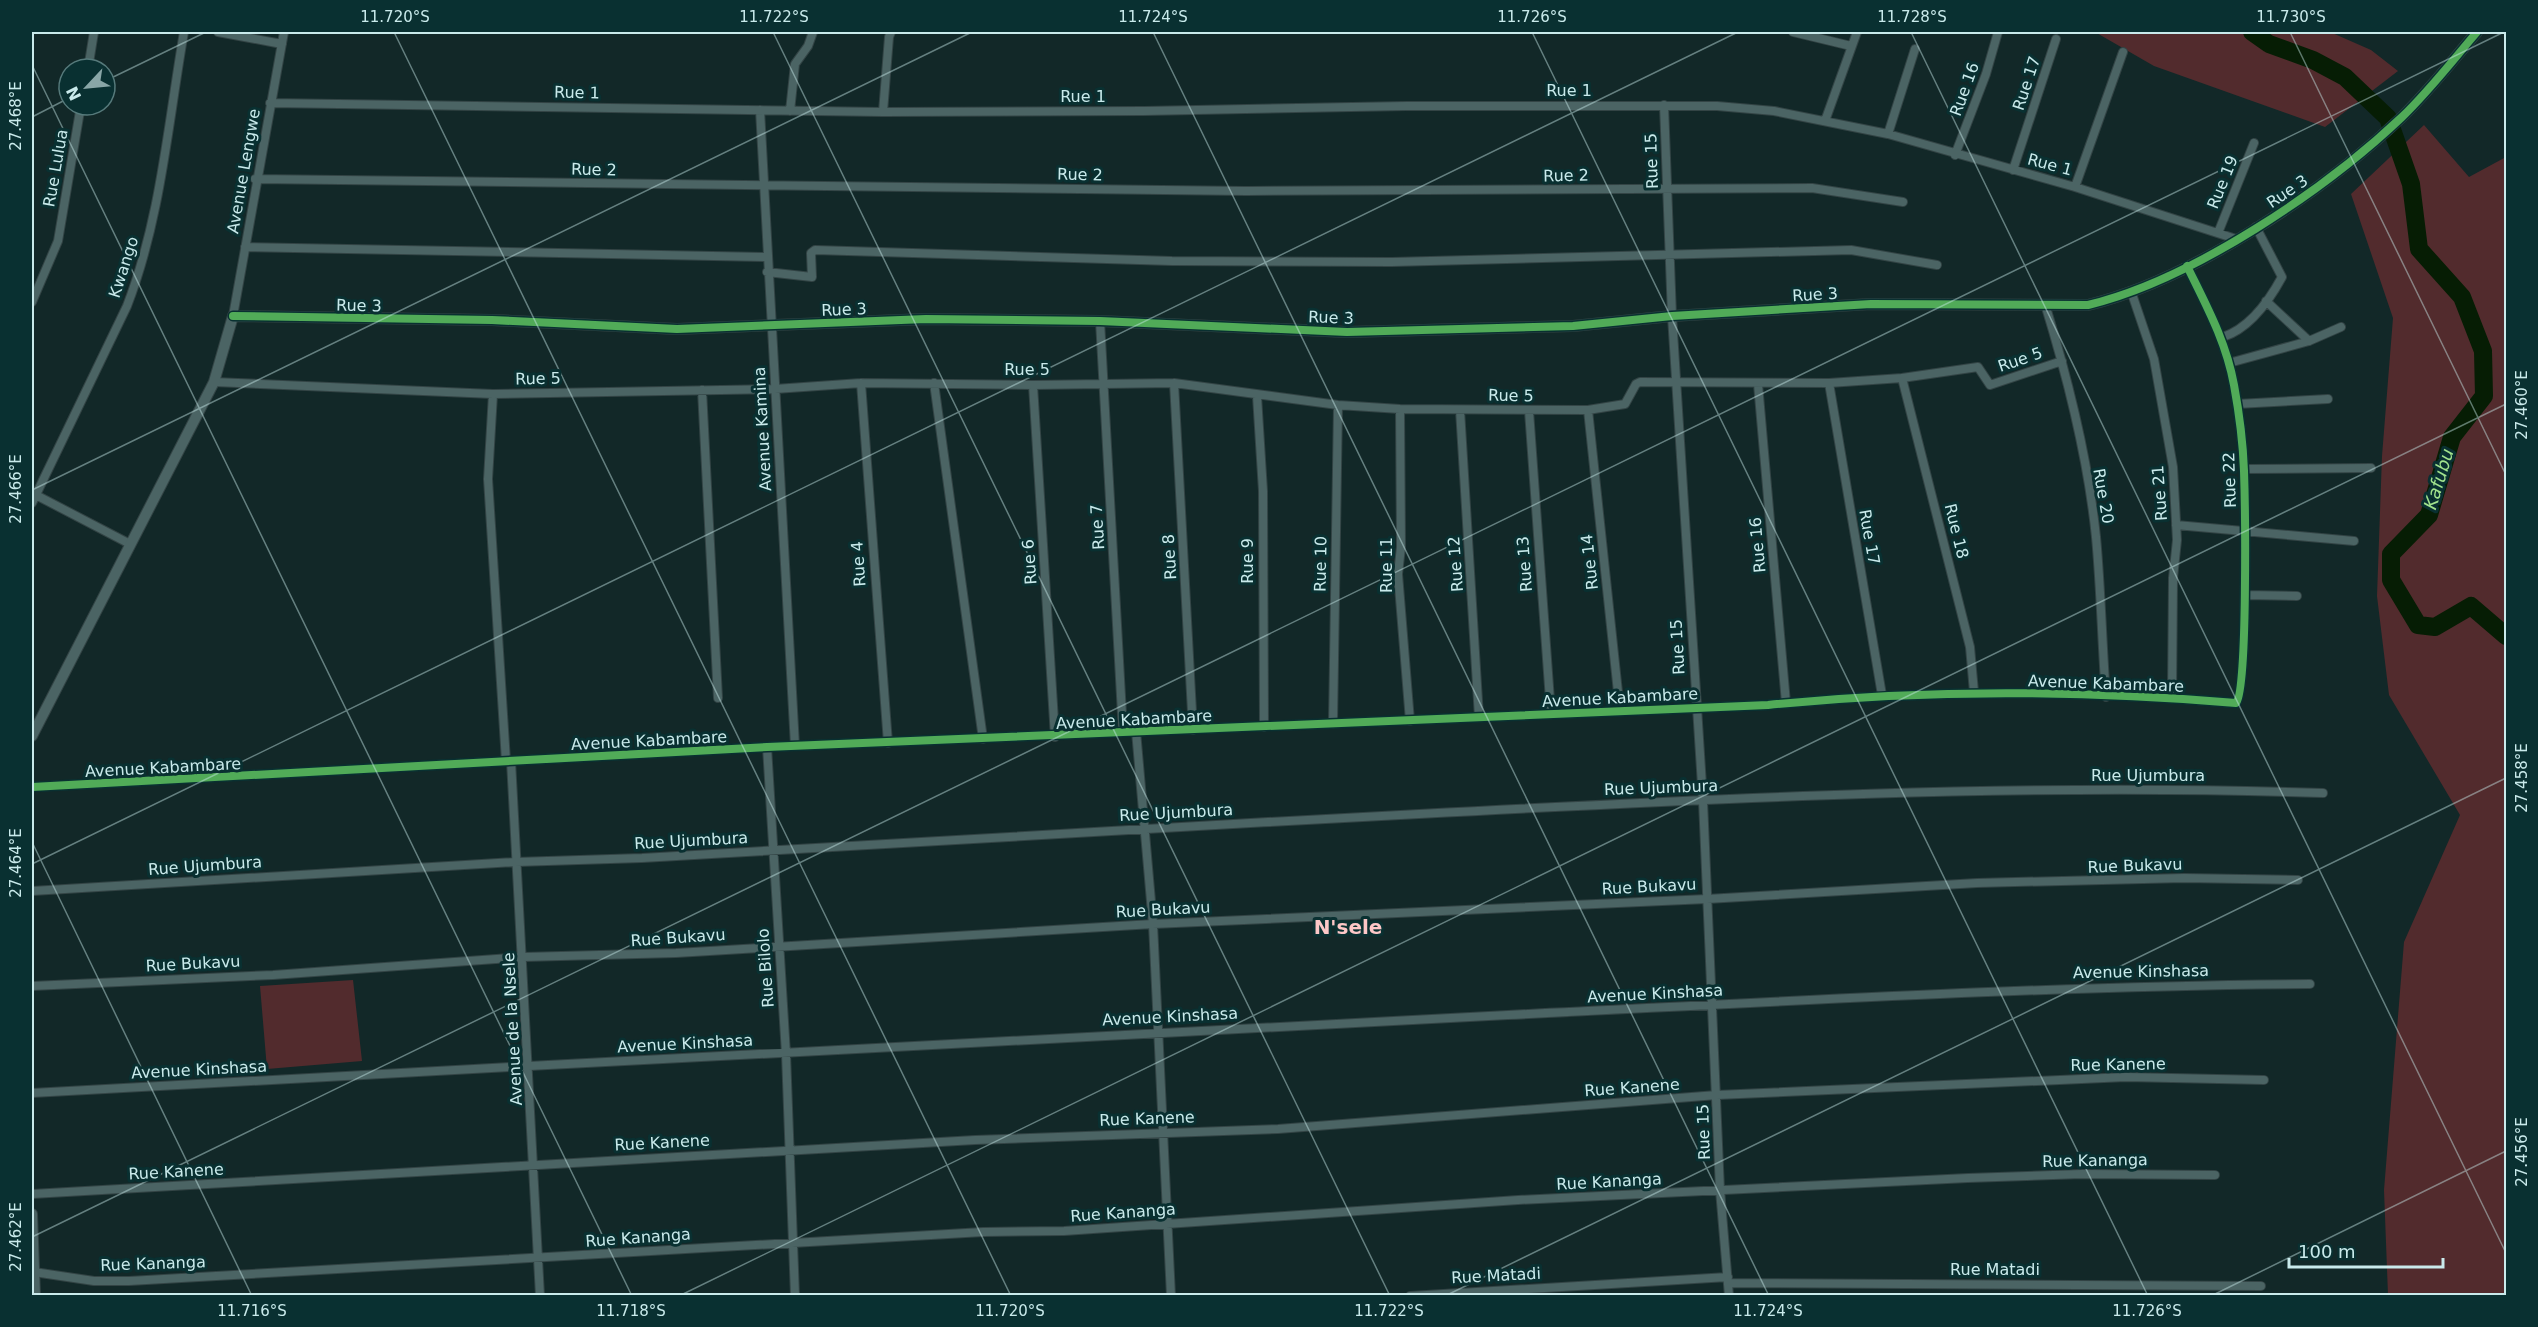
<svg xmlns="http://www.w3.org/2000/svg" width="2538" height="1327" font-family="'DejaVu Sans',sans-serif">
  <style>
    .green { fill: #522b2d }
    .lines { fill: none; stroke-linecap: round; stroke-linejoin: round }
    .river { stroke: #061d04; stroke-width: 18 }
    .minor-casing { stroke: #334445; stroke-width: 10 }
    .tertiary-casing { stroke: #334445; stroke-width: 12 }
    .minor { stroke: #4b6464; stroke-width: 8 }
    .tertiary { stroke: #4b6464; stroke-width: 10 }
    .cycleway-casing { stroke: #093031; stroke-width: 11 }
    .cycleway { stroke: #51ab58; stroke-width: 8 }
    .ticks { fill: none; stroke: #c9eaeb; stroke-width: 1.5; stroke-opacity: 0.45 }
    .labels { text-anchor: middle; stroke-width: 6; stroke-linejoin: round; paint-order: stroke }
    .street-label { font-size: 16px; fill: #c9eaeb; stroke: #093031 }
    .water-label { font-size: 18px; font-style: italic; fill: #a1e28d; stroke: #093031 }
    .quarter-label { font-size: 20px; font-weight: bold; fill: #fcc7c7; stroke: #093031 }
    .neatline { fill: none; stroke: #c9eaeb; stroke-width: 2 }
    .ticks-label { font-size: 15px; text-anchor: middle; fill: #c9eaeb }
  </style>
  <rect width="100%" height="100%" fill="#122828"/>
  <!-- green -->
  <path class="green" d="M 2095,32 L 2330,32 L 2371,50 L 2398,71 L 2325,127 L 2154,66 Z
    M 2424,125 L 2469,177 L 2506,157 L 2506,1295 L 2388,1295 L 2384,1190 L 2404,942 L 2460,815 L 2389,695 L 2377,596 L 2382,456 L 2393,318 L 2351,194 Z
    M 353,980 L 362,1061 L 267,1069 L 260,986 Z"/>
  <g class="lines">
    <!-- river -->
    <path class="river" d="M 2252,32 L 2269,44 L 2313,60 L 2345,77 L 2388,118 L 2411,184 L 2419,249 L 2462,297 L 2483,351 L 2484,396 L 2452,437 L 2429,515 L 2391,554 L 2391,580 L 2418,625 L 2435,627 L 2471,606 L 2506,636"/>
    <defs>
      <path id="minor" d="M 218,32 L 282,44
        M 1793,32 L 1851,46
        M 88,69 L 94,32
        M 270,103 L 883,112 L 1144,111 L 1406,106 L 1717,106 L 1774,111 L 1888,134 L 2075,187 L 2236,239
        M 1664,105 L 1672,316 L 1703,801 L 1720,1190 L 1729,1296
        M 760,110 L 795,746
        M 790,111 L 795,64 L 808,46 L 813,32
        M 883,112 L 889,37 L 891,32
        M 1825,121 L 1857,32
        M 1888,134 L 1915,49
        M 1955,155 L 1986,74 L 1998,32
        M 2013,170 L 2056,39
        M 255,179 L 1246,191 L 1812,188 L 1903,202
        M 2075,187 L 2123,52
        M 2218,233 L 2254,143
        M 245,247 L 766,257
        M 767,272 L 812,277 L 811,253 L 815,250 L 1172,261 L 1392,262 L 1851,250 L 1937,265
        M 2131,291 L 2154,359 L 2173,467 L 2177,540 L 2173,578 L 2172,698
        M 2266,301 L 2309,341
        M 32,302 L 58,241 L 81,105
        M 2045,304 C 2068,379 2088,458 2096,537 C 2101,590 2102,644 2106,697
        M 233,316 L 284,32
        M 1100,321 L 1123,732
        M 2223,337 C 2250,328 2269,301 2282,277 L 2256,227
        M 2229,363 L 2309,341 L 2341,327
        M 1902,378 L 1970,647 L 1974,692
        M 214,382 L 493,394 L 775,389 L 861,383 L 1033,385 L 1174,383 L 1338,405 L 1400,409 L 1588,410 L 1625,404 L 1636,384 L 1640,382 L 1829,383 L 1902,378 L 1978,367 L 1990,385 L 2062,361
        M 861,383 L 888,743
        M 934,383 L 983,739
        M 1174,383 L 1193,730
        M 1829,383 L 1882,695
        M 1758,384 L 1786,703
        M 1033,385 L 1055,737
        M 702,390 L 718,698
        M 493,394 L 488,479 L 506,761
        M 1257,396 L 1263,491 L 1264,727
        M 2237,404 L 2328,399
        M 1400,409 L 1401,547 L 1398,574 L 1410,721
        M 1460,410 L 1479,717
        M 1588,410 L 1620,711
        M 1529,411 L 1551,714
        M 2244,469 L 2371,468
        M 32,493 L 130,544
        M 32,503 L 127,306 C 161,218 168,123 184,32
        M 2176,525 L 2354,541
        M 2245,595 L 2297,596
        M 1333,724 L 1338,405
        M 1136,731 L 1153,924 L 1171,1296
        M 767,747 L 786,1054 L 795,1296
        M 511,761 L 540,1296
        M 32,787 L 767,747 L 1768,705 C 1924,689 2079,690 2236,703 C 2248,692 2245,500 2244,471 C 2243,443 2239,412 2234,385 C 2226,341 2206,305 2187,266
        M 32,891 L 516,862 L 642,858 C 901,841 1160,828 1419,814 C 1720,798 2021,783 2323,793
        M 32,986 L 273,975 L 523,957 L 676,953 L 1153,924 L 1707,899 L 1977,883 L 2184,878 L 2298,880
        M 32,1093 C 524,1067 1016,1038 1508,1015 C 1776,1002 2043,986 2310,984
        M 32,1194 L 975,1140 L 1278,1129 L 1717,1095 L 2126,1077 L 2264,1080
        M 34,1272 L 94,1281 L 129,1281 L 983,1232 L 1064,1231 L 1518,1200 L 1968,1178 L 2082,1174 L 2215,1175
        M 1728,1283 L 2261,1286
        M 1410,1296 L 1728,1277"/>
      <path id="tertiary" d="M 32,736 L 214,382 L 233,316 L 492,320 L 677,329 L 926,319 L 1100,321 L 1347,332 L 1573,326 L 1672,316 L 1871,304 L 2088,305 C 2192,280 2325,190 2402,117 C 2429,91 2453,60 2477,32
        M 32,1214 L 35,1296"/>
    </defs>
    <!-- minor casing -->
    <use href="#minor" class="minor-casing"/>
    <!-- tertiary casing -->
    <use href="#tertiary" class="tertiary-casing"/>
    <!-- minor -->
    <use href="#minor" class="minor"/>
    <!-- tertiary -->
    <use href="#tertiary" class="tertiary"/>
    <defs>
      <path id="cycleway" d="M 233,316 L 492,320 L 677,329 L 926,319 L 1100,321 L 1347,332 L 1573,326 L 1672,316 L 1871,304 L 2088,305 C 2192,280 2325,190 2402,117 C 2429,91 2453,60 2477,32
        M 32,787 L 767,747 L 1768,705 C 1924,689 2079,690 2236,703 C 2248,692 2245,500 2244,471 C 2243,443 2239,412 2234,385 C 2226,341 2206,305 2187,266"/>
    </defs>
    <!-- cycleway casing -->
    <use href="#cycleway" class="cycleway-casing"/>
    <!-- cycleway -->
    <use href="#cycleway" class="cycleway"/>
  </g>
  <!-- ticks -->
  <path class="ticks" d="M 394,32 L 1011,1296M 773,32 L 1390,1296M 1153,32 L 1769,1296M 1532,32 L 2148,1296M 1911,32 L 2506,1253M 2290,32 L 2506,475M 32,65 L 632,1296M 105,81 L 206,32M 32,117 L 69,98M 32,490 L 972,32M 32,842 L 252,1296M 32,864 L 1738,32M 32,1237 L 2504,32M 679,1296 L 2506,404M 1445,1296 L 2506,778M 2211,1296 L 2506,1151"/>
  <g class="labels">
    <!-- street labels -->
    <g class="street-label">
      <text transform="translate(2026 83) rotate(-72)" y="6">Rue 17</text>
      <text transform="translate(1964 89) rotate(-70)" y="6">Rue 16</text>
      <text x="1569" y="96">Rue 1</text>
      <text transform="translate(577 92) rotate(1)" y="6">Rue 1</text>
      <text x="1083" y="102">Rue 1</text>
      <text transform="translate(1651 161) rotate(-92)" y="6">Rue 15</text>
      <text transform="translate(2050 164) rotate(15)" y="6">Rue 1</text>
      <text transform="translate(55 168) rotate(-80)" y="6">Rue Lulua</text>
      <text transform="translate(594 169) rotate(1)" y="6">Rue 2</text>
      <text transform="translate(243 171) rotate(-80)" y="6">Avenue Lengwe</text>
      <text transform="translate(1080 174) rotate(1)" y="6">Rue 2</text>
      <text transform="translate(1566 175) rotate(-1)" y="6">Rue 2</text>
      <text transform="translate(2222 182) rotate(-68)" y="6">Rue 19</text>
      <text transform="translate(2287 191) rotate(-34)" y="6">Rue 3</text>
      <text transform="translate(123 267) rotate(-72)" y="6">Kwango</text>
      <text transform="translate(1815 294) rotate(-3)" y="6">Rue 3</text>
      <text transform="translate(359 305) rotate(1)" y="6">Rue 3</text>
      <text transform="translate(844 309) rotate(-2)" y="6">Rue 3</text>
      <text transform="translate(1331 317) rotate(2)" y="6">Rue 3</text>
      <text transform="translate(2020 359) rotate(-19)" y="6">Rue 5</text>
      <text x="1027" y="375">Rue 5</text>
      <text transform="translate(538 378) rotate(-1)" y="6">Rue 5</text>
      <text transform="translate(1511 395) rotate(1)" y="6">Rue 5</text>
      <text transform="translate(762 429) rotate(-93)" y="6">Avenue Kamina</text>
      <text transform="translate(2229 480) rotate(-92)" y="6">Rue 22</text>
      <text transform="translate(2159 493) rotate(-94)" y="6">Rue 21</text>
      <text transform="translate(2104 496) rotate(80)" y="6">Rue 20</text>
      <text transform="translate(1097 527) rotate(-93)" y="6">Rue 7</text>
      <text transform="translate(1957 531) rotate(76)" y="6">Rue 18</text>
      <text transform="translate(1870 537) rotate(80)" y="6">Rue 17</text>
      <text transform="translate(1757 545) rotate(-95)" y="6">Rue 16</text>
      <text transform="translate(1169 557) rotate(-93)" y="6">Rue 8</text>
      <text transform="translate(1247 561) rotate(-90)" y="6">Rue 9</text>
      <text transform="translate(1029 562) rotate(-94)" y="6">Rue 6</text>
      <text transform="translate(1589 562) rotate(-96)" y="6">Rue 14</text>
      <text transform="translate(858 564) rotate(-94)" y="6">Rue 4</text>
      <text transform="translate(1320 564) rotate(-89)" y="6">Rue 10</text>
      <text transform="translate(1455 564) rotate(-94)" y="6">Rue 12</text>
      <text transform="translate(1524 564) rotate(-94)" y="6">Rue 13</text>
      <text transform="translate(1386 565) rotate(-90)" y="6">Rue 11</text>
      <text transform="translate(1677 647) rotate(-93)" y="6">Rue 15</text>
      <text transform="translate(2106 683) rotate(2)" y="6">Avenue Kabambare</text>
      <text transform="translate(1620 697) rotate(-3)" y="6">Avenue Kabambare</text>
      <text transform="translate(1134 719) rotate(-3)" y="6">Avenue Kabambare</text>
      <text transform="translate(649 740) rotate(-3)" y="6">Avenue Kabambare</text>
      <text transform="translate(163 767) rotate(-3)" y="6">Avenue Kabambare</text>
      <text x="2148" y="781">Rue Ujumbura</text>
      <text transform="translate(1661 787) rotate(-2)" y="6">Rue Ujumbura</text>
      <text transform="translate(1176 812) rotate(-3)" y="6">Rue Ujumbura</text>
      <text transform="translate(691 840) rotate(-3)" y="6">Rue Ujumbura</text>
      <text transform="translate(205 865) rotate(-4)" y="6">Rue Ujumbura</text>
      <text transform="translate(2135 865) rotate(-2)" y="6">Rue Bukavu</text>
      <text transform="translate(1649 886) rotate(-3)" y="6">Rue Bukavu</text>
      <text transform="translate(1163 909) rotate(-3)" y="6">Rue Bukavu</text>
      <text transform="translate(678 937) rotate(-4)" y="6">Rue Bukavu</text>
      <text transform="translate(193 963) rotate(-3)" y="6">Rue Bukavu</text>
      <text transform="translate(765 968) rotate(-94)" y="6">Rue Bilolo</text>
      <text transform="translate(2141 971) rotate(-1)" y="6">Avenue Kinshasa</text>
      <text transform="translate(1655 993) rotate(-3)" y="6">Avenue Kinshasa</text>
      <text transform="translate(1170 1016) rotate(-3)" y="6">Avenue Kinshasa</text>
      <text transform="translate(512 1029) rotate(-93)" y="6">Avenue de la Nsele</text>
      <text transform="translate(685 1043) rotate(-3)" y="6">Avenue Kinshasa</text>
      <text transform="translate(2118 1064) rotate(-1)" y="6">Rue Kanene</text>
      <text transform="translate(199 1069) rotate(-3)" y="6">Avenue Kinshasa</text>
      <text transform="translate(1632 1087) rotate(-4)" y="6">Rue Kanene</text>
      <text transform="translate(1147 1118) rotate(-2)" y="6">Rue Kanene</text>
      <text transform="translate(1703 1132) rotate(-92)" y="6">Rue 15</text>
      <text transform="translate(662 1142) rotate(-3)" y="6">Rue Kanene</text>
      <text transform="translate(2095 1160) rotate(-1)" y="6">Rue Kananga</text>
      <text transform="translate(176 1171) rotate(-3)" y="6">Rue Kanene</text>
      <text transform="translate(1609 1181) rotate(-3)" y="6">Rue Kananga</text>
      <text transform="translate(1123 1212) rotate(-4)" y="6">Rue Kananga</text>
      <text transform="translate(638 1237) rotate(-4)" y="6">Rue Kananga</text>
      <text transform="translate(153 1263) rotate(-2)" y="6">Rue Kananga</text>
      <text x="1995" y="1275">Rue Matadi</text>
      <text transform="translate(1496 1275) rotate(-3)" y="6">Rue Matadi</text>
    </g>
    <!-- water labels -->
    <g class="water-label">
      <text transform="translate(2439 479) rotate(-73)" y="6">Kafubu</text>
    </g>
    <!-- quarter labels -->
    <g class="quarter-label">
      <text x="1348" y="934">N'sele</text>
    </g>
  </g>
  <!-- border -->
  <rect width="2538" height="1327" fill="none" stroke="#093031" stroke-width="66"/>
  <!-- north arrow -->
  <g transform="translate(87 87) rotate(244)"><circle r="28" fill="#093031" stroke="#567a7b" stroke-width="1.5"/>
  <path d="M0-4.5L10 22L0 15L-10 22Z" fill="#89a6a7"/>
  <text y="-9" font-size="16" font-weight="bold" text-anchor="middle" fill="#c9eaeb">N</text>
  </g>
  <!-- scale -->
  <path d="M2289 1258v9h154v-9" fill="none" stroke="#c9eaeb" stroke-width="3"/>
  <text x="2298" y="1258" font-size="18" fill="#c9eaeb" stroke="#093031" stroke-width="4.5" paint-order="stroke">100 m</text>
  <rect x="33" y="33" width="2472" height="1261" class="neatline"/>
  <g class="ticks-label">
    <text x="395" y="22">11.720°S</text>
    <text x="774" y="22">11.722°S</text>
    <text x="1153" y="22">11.724°S</text>
    <text x="1532" y="22">11.726°S</text>
    <text x="1912" y="22">11.728°S</text>
    <text x="2291" y="22">11.730°S</text>
    <text transform="translate(16 116) rotate(-90)" y="5">27.468°E</text>
    <text transform="translate(2522 405) rotate(-90)" y="5">27.460°E</text>
    <text transform="translate(16 489) rotate(-90)" y="5">27.466°E</text>
    <text transform="translate(2522 778) rotate(-90)" y="5">27.458°E</text>
    <text transform="translate(16 863) rotate(-90)" y="5">27.464°E</text>
    <text transform="translate(2522 1152) rotate(-90)" y="5">27.456°E</text>
    <text transform="translate(16 1237) rotate(-90)" y="5">27.462°E</text>
    <text x="252" y="1316">11.716°S</text>
    <text x="631" y="1316">11.718°S</text>
    <text x="1010" y="1316">11.720°S</text>
    <text x="1389" y="1316">11.722°S</text>
    <text x="1768" y="1316">11.724°S</text>
    <text x="2147" y="1316">11.726°S</text>
  </g>
</svg>
